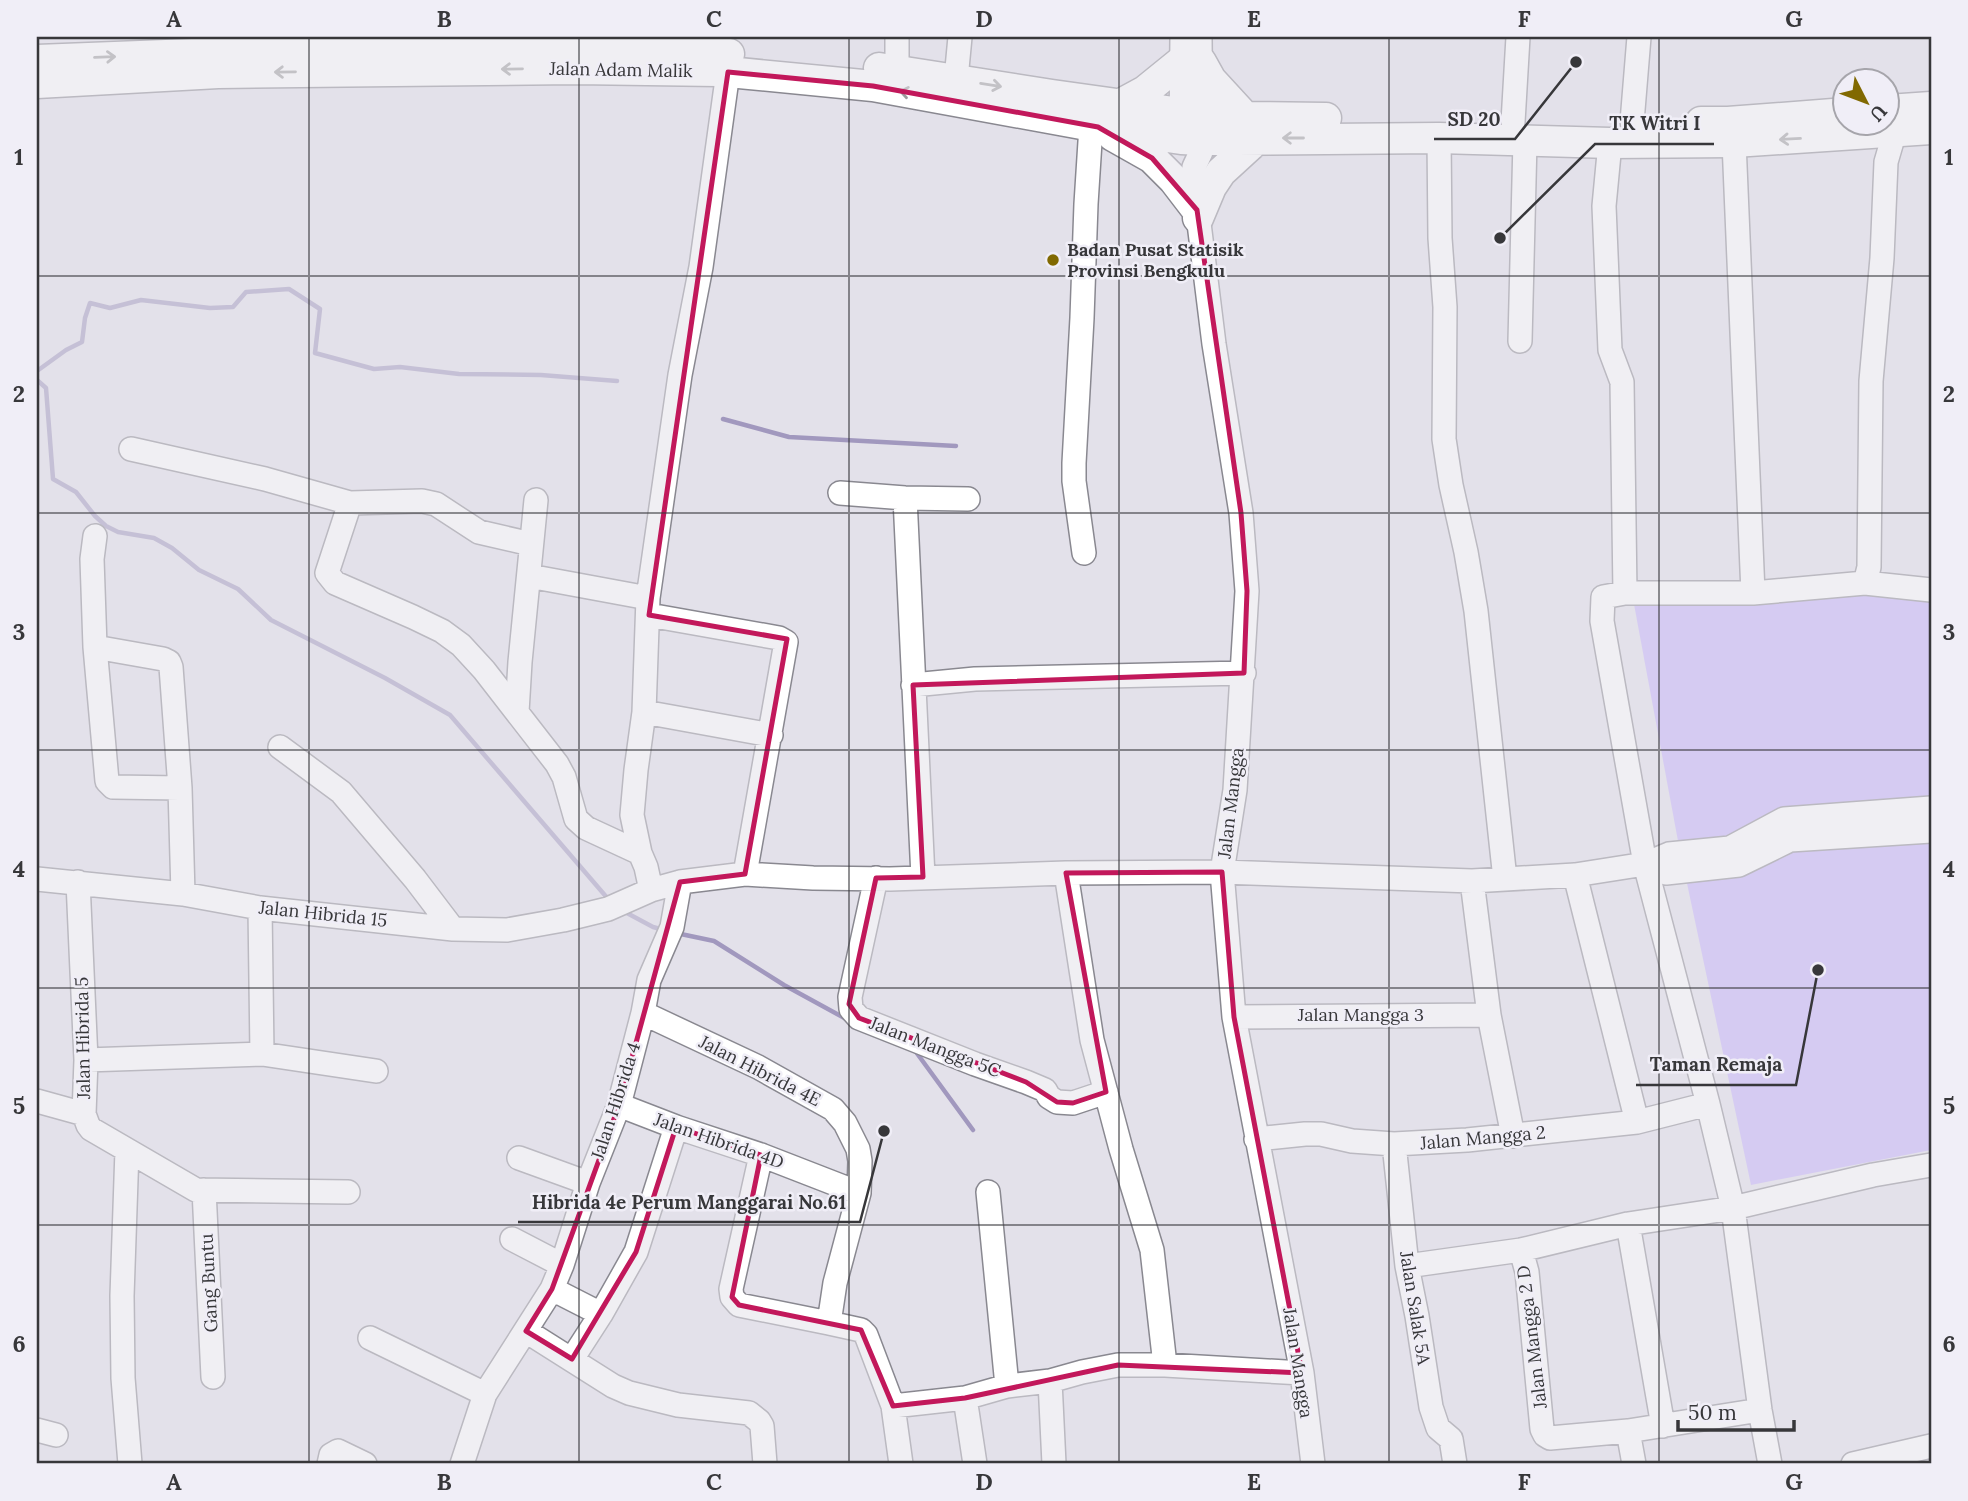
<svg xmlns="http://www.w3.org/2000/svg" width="1968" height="1501" font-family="Lora,serif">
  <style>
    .green { fill: #c4b0fc }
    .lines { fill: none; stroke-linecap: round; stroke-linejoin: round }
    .stream { stroke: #a198be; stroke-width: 4.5 }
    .minor-casing { stroke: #898890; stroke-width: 26 }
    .major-casing { stroke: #898890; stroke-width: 33 }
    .minor { stroke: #fff; stroke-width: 23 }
    .major { stroke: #fff; stroke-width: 30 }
    .oneway { stroke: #9b9b9c }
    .marked { fill: none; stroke: #c2185b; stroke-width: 5; stroke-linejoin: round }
    .grid { fill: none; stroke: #37373a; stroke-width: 2; stroke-opacity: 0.55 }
    .poi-dot { fill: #816901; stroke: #f0eef7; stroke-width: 2.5 }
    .labels { text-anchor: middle; stroke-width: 5; stroke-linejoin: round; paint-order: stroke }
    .street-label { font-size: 18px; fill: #37373a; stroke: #f0eef7 }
    .poi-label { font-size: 18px; font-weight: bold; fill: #37373a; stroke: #f0eef7; text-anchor: start }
    .leader { fill: none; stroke: #37373a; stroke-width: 2.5 }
    .callout-dot { fill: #37373a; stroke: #f0eef7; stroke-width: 2.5 }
    .callout-label { font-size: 19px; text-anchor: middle; font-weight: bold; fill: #37373a; stroke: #f0eef7; stroke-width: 5; stroke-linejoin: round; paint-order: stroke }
    .neatline { fill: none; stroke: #37373a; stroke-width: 2.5 }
    .grid-label { font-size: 23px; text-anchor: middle; font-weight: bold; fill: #37373a }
  </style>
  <rect width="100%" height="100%" fill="#e3e1ea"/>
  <!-- green -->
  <path class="green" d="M 1931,589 L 1931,1150 L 1751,1185 L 1678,841 L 1633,599 Z"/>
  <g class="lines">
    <!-- stream -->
    <path class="stream" d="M 37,371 L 66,350 L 82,342 L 85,318 L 90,303 L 110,308 L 141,300 L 210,308 L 233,307 L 246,292 L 289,289 L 320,309 L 315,353 L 374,369 L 400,367 L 459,374 L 541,375 L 617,381
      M 37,380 L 46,388 L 53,479 L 76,492 L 95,516 L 106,526 L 118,532 L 154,538 L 172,548 L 199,570 L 238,589 L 271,620 L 385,678 L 450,715 L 609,900
      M 723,419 L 789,437 L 956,446
      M 625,912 L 653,927 L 664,930
      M 676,933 L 714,941 L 784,985 L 848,1020
      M 916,1052 L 973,1130"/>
    <defs>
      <path id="minor" d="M 897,37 L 897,70
        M 1200,37 L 1201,152 L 1194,167 L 1194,183 L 1214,344 L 1241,513 L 1247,591 L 1235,790 L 1222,872 L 1234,1017 L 1302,1373 L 1313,1464
        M 956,79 L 960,37
        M 1513,122 L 1518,37
        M 1632,122 L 1639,37
        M 1181,129 L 1182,37
        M 1439,138 L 1440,238 L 1445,307 L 1444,439 L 1451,485 L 1466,552 L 1476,611 L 1505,879
        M 1734,142 L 1753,593
        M 1610,143 L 1604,206 L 1610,350 L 1622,382 L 1625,593
        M 1520,341 L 1525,141
        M 131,449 L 265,479 L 350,503 L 422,501 L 436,504 L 479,532 L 531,544
        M 840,493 L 905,498 L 968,499
        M 905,498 L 923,877
        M 350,503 L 327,573 L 335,583 L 413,617 L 442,631 L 461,645 L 484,670 L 557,764 L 564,777 L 576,819 L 586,828 L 640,853
        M 95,536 L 92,559 L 95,647 L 107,781 L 113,787 L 180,788
        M 1084,553 L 1074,481 L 1074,463 L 1082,318 L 1086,204 L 1091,126
        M 529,576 L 648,598
        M 1865,583 L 1931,590
        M 649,615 L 779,638 L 786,642 L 745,874
        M 95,647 L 163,659 L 169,662 L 171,667 L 180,788 L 183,894
        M 913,685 L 975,679 L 1244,673
        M 517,712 L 520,662 L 536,500
        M 644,712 L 771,735
        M 280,747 L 341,792 L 415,879 L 453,929
        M 1645,864 L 1666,873 L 1739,865 L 1790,840 L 1931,831
        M 1066,873 L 1092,1040 L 1121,1149 L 1152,1250 L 1165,1365
        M 1575,875 L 1637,1122
        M 876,878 L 850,997 L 851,1009 L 859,1018 L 975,1064 L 1026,1082 L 1045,1090 L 1049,1097 L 1057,1102 L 1073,1103 L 1106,1092
        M 37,879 L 183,894 L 260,908 L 453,929 L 507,930 L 563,920 L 608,909 L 651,890 L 680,882 L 745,874 L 813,878 L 890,879 L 1066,873 L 1222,872 L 1472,881 L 1575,875 L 1645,864 L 1669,854 L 1730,848 L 1784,819 L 1931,808
        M 1472,881 L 1489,1015 L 1513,1136
        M 78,882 L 86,1060 L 84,1114 L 88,1125 L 91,1129 L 196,1190 L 348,1192
        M 651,890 L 646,867 L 640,853 L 632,815 L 636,770 L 644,712 L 648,598 L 680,375 L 701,267 L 728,72
        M 260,908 L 262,1054
        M 643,1013 L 758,1067 L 833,1109 L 845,1123 L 858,1149 L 860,1161 L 859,1193 L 835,1283 L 829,1323 L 861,1330 L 866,1335 L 893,1406 L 965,1398 L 1007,1386 L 1050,1381 L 1082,1372 L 1118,1365 L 1165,1365 L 1302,1373
        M 1234,1017 L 1489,1015
        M 86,1060 L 262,1054 L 376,1071
        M 37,1101 L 84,1114
        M 619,1105 L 676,1127 L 761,1155 L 859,1193
        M 1256,1139 L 1305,1134 L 1321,1134 L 1352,1141 L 1394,1144 L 1467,1140 L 1637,1122 L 1708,1104
        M 1394,1144 L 1407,1266 L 1417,1316 L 1431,1407 L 1438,1428 L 1451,1439 L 1455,1464
        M 127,1150 L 122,1296 L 123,1378 L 130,1464
        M 761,1155 L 731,1289 L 732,1297 L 739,1305 L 829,1323
        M 519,1158 L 588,1183
        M 204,1190 L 213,1377
        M 988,1192 L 1007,1386
        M 1628,1224 L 1663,1426
        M 512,1239 L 562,1265
        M 1521,1250 L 1527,1272 L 1542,1429 L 1545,1435 L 1550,1438 L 1628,1431
        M 1407,1266 L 1521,1250 L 1628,1224 L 1733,1208 L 1873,1175 L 1931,1165
        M 552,1289 L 601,1314
        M 526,1331 L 613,1386 L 629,1393 L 678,1405 L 749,1413 L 759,1421 L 762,1426 L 765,1464
        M 370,1338 L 485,1394
        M 572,1359 L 601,1314 L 636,1252 L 676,1127
        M 1050,1381 L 1054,1464
        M 965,1398 L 975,1464
        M 893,1406 L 901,1464
        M 37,1430 L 56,1435
        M 329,1464 L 331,1455 L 338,1451 L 365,1464
        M 462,1464 L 485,1394 L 552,1289 L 562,1265 L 588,1183 L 619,1105 L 643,1013 L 649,980 L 672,927 L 680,882
        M 1634,1464 L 1628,1431 L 1760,1410
        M 1770,1464 L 1760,1410 L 1733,1208 L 1708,1104 L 1645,864 L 1602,621 L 1603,597 L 1625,593 L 1753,593 L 1865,583 L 1869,567 L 1871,381 L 1882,258 L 1886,162 L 1895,131
        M 1853,1464 L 1931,1446"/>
      <path id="major" d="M 37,60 L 450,44 L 609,42 L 729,54
        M 1201,62 L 1211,80 L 1245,117
        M 879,68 L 1052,95 L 1181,113 L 1245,117 L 1326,118
        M 37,83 L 218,73 L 576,69 L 718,71 L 873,86 L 1098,127 L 1181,139 L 1201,140 L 1439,138 L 1610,143 L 1734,142 L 1931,129
        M 1121,104 L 1145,91 L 1182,61
        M 1888,110 L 1931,107
        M 1701,122 L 1728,122 L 1846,113
        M 1113,136 L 1152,158 L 1174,180 L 1197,210
        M 1198,218 L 1211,187 L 1221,172 L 1257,139"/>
    </defs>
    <!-- minor casing -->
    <use href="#minor" class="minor-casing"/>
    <!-- major casing -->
    <use href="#major" class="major-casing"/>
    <!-- minor -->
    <use href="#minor" class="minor"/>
    <!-- major -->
    <use href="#major" class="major"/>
  </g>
  <!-- one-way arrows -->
  <defs><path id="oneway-shaft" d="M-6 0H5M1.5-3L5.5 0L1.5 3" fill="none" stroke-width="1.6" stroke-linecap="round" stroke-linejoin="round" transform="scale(1.75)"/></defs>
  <g class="oneway">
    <use href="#oneway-shaft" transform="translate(105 57) rotate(-2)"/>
    <use href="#oneway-shaft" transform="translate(512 69) rotate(179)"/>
    <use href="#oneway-shaft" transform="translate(285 72) rotate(179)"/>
    <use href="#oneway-shaft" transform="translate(991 85) rotate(9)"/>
    <use href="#oneway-shaft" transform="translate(910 93) rotate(-170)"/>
    <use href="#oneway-shaft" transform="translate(1293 138) rotate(180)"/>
    <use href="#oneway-shaft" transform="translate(1790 139) rotate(177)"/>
  </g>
  <!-- marked area -->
  <path d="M0 0H1968V1501H0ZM 728,72 L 873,86 L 1098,127 L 1152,158 L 1197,210 L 1241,513 L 1247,591 L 1244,673 L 913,685 L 923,877 L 876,878 L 849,1004 L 859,1018 L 1026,1082 L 1057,1102 L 1073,1103 L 1106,1092 L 1066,873 L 1222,872 L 1234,1017 L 1302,1373 L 1118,1365 L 965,1398 L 893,1406 L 861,1330 L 739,1305 L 732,1297 L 761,1155 L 676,1127 L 636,1252 L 572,1359 L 526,1331 L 552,1289 L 619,1105 L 680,882 L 745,874 L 787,639 L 649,615 Z" fill="#e3e1ea" fill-opacity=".55" fill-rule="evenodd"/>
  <path class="marked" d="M 728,72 L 873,86 L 1098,127 L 1152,158 L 1197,210 L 1241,513 L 1247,591 L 1244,673 L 913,685 L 923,877 L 876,878 L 849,1004 L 859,1018 L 1026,1082 L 1057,1102 L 1073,1103 L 1106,1092 L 1066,873 L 1222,872 L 1234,1017 L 1302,1373 L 1118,1365 L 965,1398 L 893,1406 L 861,1330 L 739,1305 L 732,1297 L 761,1155 L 676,1127 L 636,1252 L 572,1359 L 526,1331 L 552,1289 L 619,1105 L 680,882 L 745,874 L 787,639 L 649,615 Z"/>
  <!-- grid -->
  <path class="grid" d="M 309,37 L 309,1464M 579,37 L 579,1464M 849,37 L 849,1464M 1119,37 L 1119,1464M 1389,37 L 1389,1464M 1659,37 L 1659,1464M 37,276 L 1931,276M 37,513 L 1931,513M 37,750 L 1931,750M 37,988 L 1931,988M 37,1225 L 1931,1225"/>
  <!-- markers -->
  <circle class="poi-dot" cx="1053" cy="260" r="7"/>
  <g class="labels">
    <!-- street labels -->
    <g class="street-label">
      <text transform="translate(621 70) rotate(1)" y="6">Jalan Adam Malik</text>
      <text transform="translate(1231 803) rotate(-83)" y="6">Jalan Mangga</text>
      <text transform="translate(323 914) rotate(6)" y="6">Jalan Hibrida 15</text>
      <text x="1361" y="1021">Jalan Mangga 3</text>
      <text transform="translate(83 1038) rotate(-91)" y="6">Jalan Hibrida 5</text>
      <text transform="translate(935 1047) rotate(21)" y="6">Jalan Mangga 5C</text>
      <text transform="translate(760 1071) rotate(27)" y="6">Jalan Hibrida 4E</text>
      <text transform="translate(616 1101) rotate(-72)" y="6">Jalan Hibrida 4</text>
      <text transform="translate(1483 1138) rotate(-5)" y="6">Jalan Mangga 2</text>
      <text transform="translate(719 1141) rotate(19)" y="6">Jalan Hibrida 4D</text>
      <text transform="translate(209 1283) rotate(-93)" y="6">Gang Buntu</text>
      <text transform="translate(1415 1308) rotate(81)" y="6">Jalan Salak 5A</text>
      <text transform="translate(1532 1337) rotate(-97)" y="6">Jalan Mangga 2 D</text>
      <text transform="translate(1298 1363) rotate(81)" y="6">Jalan Mangga</text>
    </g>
    <!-- poi labels -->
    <g class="poi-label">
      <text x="1067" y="256">Badan Pusat Statisik<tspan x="1067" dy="21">Provinsi Bengkulu</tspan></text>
    </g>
  </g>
  <!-- callouts -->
  <path class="leader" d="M1576 62L1515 139H1434M1500 238L1595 144H1714M1818 970L1796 1085H1636M884 1131L860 1222H518"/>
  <g class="callout-dot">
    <circle cx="1576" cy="62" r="7"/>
    <circle cx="1500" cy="238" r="7"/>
    <circle cx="1818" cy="970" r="7"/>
    <circle cx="884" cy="1131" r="7"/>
  </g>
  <g class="callout-label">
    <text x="1474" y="126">SD 20</text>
    <text x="1655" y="130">TK Witri I</text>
    <text x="1716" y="1071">Taman Remaja</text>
    <text x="689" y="1209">Hibrida 4e Perum Manggarai No.61</text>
  </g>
  <!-- border -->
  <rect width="1968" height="1501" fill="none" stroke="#f0eef7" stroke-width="77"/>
  <!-- north arrow -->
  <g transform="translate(1866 102) rotate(132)"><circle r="33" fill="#f0eef7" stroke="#a6a5ab" stroke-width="2"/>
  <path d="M0-5L12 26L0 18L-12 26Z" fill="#816901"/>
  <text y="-10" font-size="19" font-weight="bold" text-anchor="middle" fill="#37373a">U</text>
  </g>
  <!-- scale -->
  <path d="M1678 1420v10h116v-10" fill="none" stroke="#37373a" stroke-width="3.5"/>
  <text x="1688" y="1420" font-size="21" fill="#37373a" stroke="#f0eef7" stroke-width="5" paint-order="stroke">50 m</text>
  <rect x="38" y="38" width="1892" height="1424" class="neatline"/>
  <g class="grid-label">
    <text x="174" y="27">A</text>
    <text x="444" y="27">B</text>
    <text x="714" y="27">C</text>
    <text x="984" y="27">D</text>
    <text x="1254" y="27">E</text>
    <text x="1524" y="27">F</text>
    <text x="1794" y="27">G</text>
    <text x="19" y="165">1</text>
    <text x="1949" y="165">1</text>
    <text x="19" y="402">2</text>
    <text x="1949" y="402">2</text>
    <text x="19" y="640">3</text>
    <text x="1949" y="640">3</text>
    <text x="19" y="877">4</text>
    <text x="1949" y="877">4</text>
    <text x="19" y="1114">5</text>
    <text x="1949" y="1114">5</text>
    <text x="19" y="1352">6</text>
    <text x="1949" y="1352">6</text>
    <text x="174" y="1490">A</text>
    <text x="444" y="1490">B</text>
    <text x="714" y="1490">C</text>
    <text x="984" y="1490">D</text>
    <text x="1254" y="1490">E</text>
    <text x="1524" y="1490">F</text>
    <text x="1794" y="1490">G</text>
  </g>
</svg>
